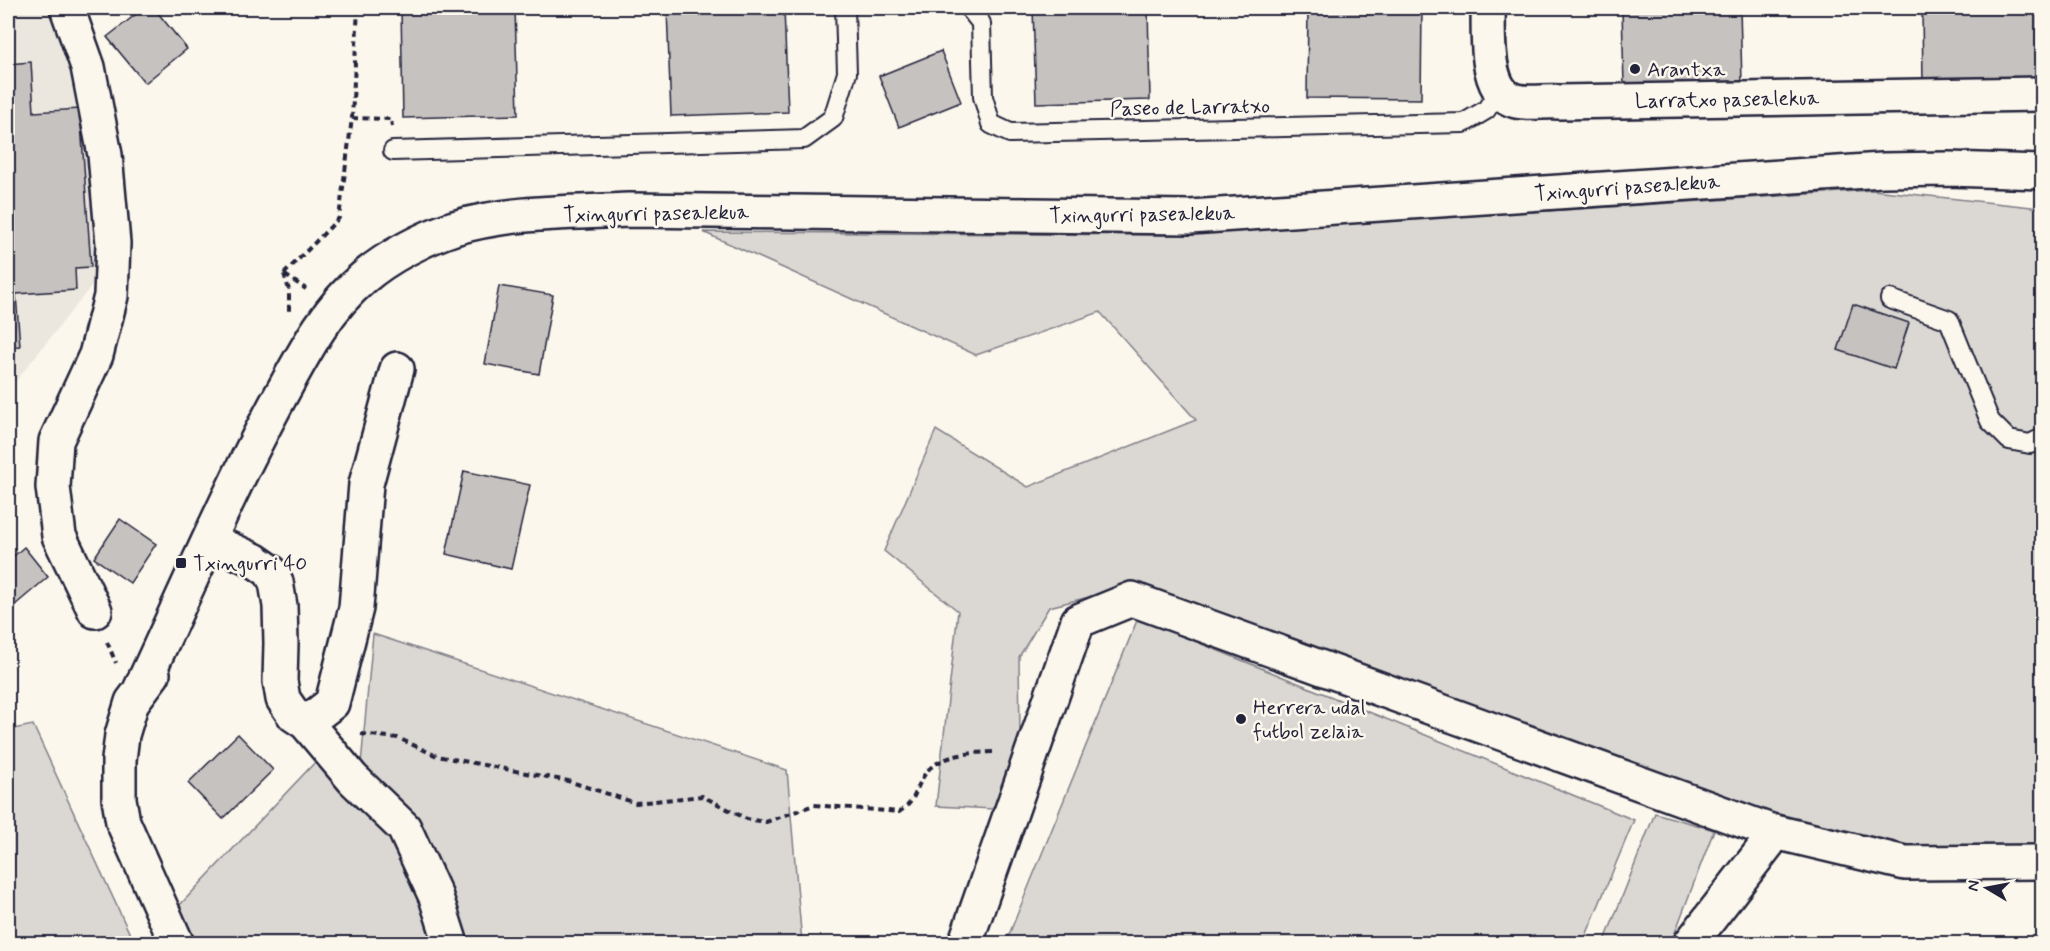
<svg xmlns="http://www.w3.org/2000/svg" width="2050" height="951" font-family="Mynerve,sans-serif">
  <style>
    .built { fill: #ebe7df }
    .green { fill: #dbd8d3; stroke: #7e7d87; stroke-width: 1.5 }
    .building { fill: #c6c2c0; stroke: #22223b; stroke-width: 1.5 }
    .lines { fill: none; stroke-linecap: round; stroke-linejoin: round }
    .service-casing { stroke: #22223b; stroke-width: 22 }
    .minor-casing { stroke: #22223b; stroke-width: 38 }
    .path { stroke: #22223b; stroke-width: 4; stroke-dasharray: 6 4.5; stroke-linecap: butt }
    .service { stroke: #fbf7ec; stroke-width: 18 }
    .minor { stroke: #fbf7ec; stroke-width: 33 }
    .poi-dot { fill: #22223b; stroke: #fbf7ec; stroke-width: 2 }
    .labels { text-anchor: middle; stroke-width: 5; stroke-linejoin: round; paint-order: stroke }
    .poi-label { font-size: 21px; fill: #22223b; stroke: #fbf7ec; text-anchor: start }
    .street-label { font-size: 21px; fill: #22223b; stroke: #fbf7ec }
  </style>
  <rect width="100%" height="100%" fill="#fbf7ec"/>
  <filter id="ink" filterUnits="userSpaceOnUse"><feTurbulence type="fractalNoise" baseFrequency=".0167" numOctaves="2"/><feDisplacementMap in="SourceGraphic" scale="12" xChannelSelector="R" yChannelSelector="G"/><feConvolveMatrix kernelMatrix="1 2 1 2 8 2 1 2 1" color-interpolation-filters="sRGB"/></filter>
  <g filter="url(#ink)">
    <!-- built -->
    <path class="built" d="M 8,8 L 52,8 L 90,97 L 109,264 L 8,391 Z"/>
    <!-- green -->
    <path class="green" d="M 1873,190 L 2042,208 L 2042,845 L 2011,848 L 1895,849 L 1776,826 L 1137,585 L 1049,607 L 1019,657 L 1020,736 L 993,809 L 936,806 L 958,611 L 884,551 L 936,430 L 1028,487 L 1196,420 L 1100,312 L 976,355 L 703,232 L 1173,235 Z
      M 1138,618 L 1634,820 L 1583,943 L 1011,944 L 1006,942 Z
      M 373,634 L 787,770 L 802,943 L 143,944 L 319,758 L 361,764 Z
      M 33,725 L 134,943 L 8,943 L 8,730 Z
      M 1655,813 L 1714,830 L 1671,943 L 1604,943 Z"/>
    <!-- building -->
    <path class="building" d="M 144,8 L 154,8 L 187,49 L 145,83 L 107,37 Z
      M 401,8 L 515,8 L 518,115 L 403,118 Z
      M 667,8 L 784,8 L 788,112 L 671,116 Z
      M 1033,8 L 1148,8 L 1150,100 L 1036,103 Z
      M 1308,8 L 1422,8 L 1421,99 L 1307,98 Z
      M 1622,8 L 1740,8 L 1742,83 L 1624,86 Z
      M 1922,8 L 2042,8 L 2042,84 L 1923,85 Z
      M 941,51 L 961,102 L 899,127 L 879,76 Z
      M 31,62 L 34,112 L 80,109 L 91,267 L 75,268 L 76,290 L 16,294 L 20,346 L 8,347 L 8,64 Z
      M 499,286 L 553,295 L 539,374 L 485,364 Z
      M 1853,304 L 1909,323 L 1894,369 L 1838,350 Z
      M 464,471 L 530,485 L 511,569 L 446,554 Z
      M 120,519 L 156,544 L 130,583 L 94,558 Z
      M 24,547 L 48,577 L 8,611 L 8,561 Z
      M 238,734 L 273,770 L 223,819 L 188,783 Z"/>
    <g class="lines">
      <defs>
        <path id="service" d="M 969,8 L 981,23 L 983,97 L 991,124 L 1010,133 L 1464,123 L 1486,110 L 1500,90
          M 393,151 L 804,139 L 833,118 L 847,73 L 845,8
          M 1890,299 L 1949,320 L 1990,421 L 2009,440 L 2030,444 L 2042,438"/>
        <path id="minor" d="M 67,8 L 88,67 L 105,155 L 113,243 L 111,296 L 96,355 L 56,441 L 53,487 L 59,536 L 95,611
          M 1488,8 C 1489,33 1483,93 1516,101 C 1529,104 1545,101 1559,102 L 2042,94
          M 209,540 L 254,560 L 270,571 L 276,582 L 280,606 L 281,643 L 280,681 L 283,699 L 294,715 L 306,723 L 353,779 L 404,828 L 436,897 L 451,944
          M 153,674 L 132,702 L 122,735 L 119,760 L 119,799 L 123,822 L 177,944
          M 140,690 C 185,594 226,497 276,404 C 301,359 323,312 363,278 C 387,257 424,238 454,228 C 510,211 572,213 629,210 L 1190,217 L 1882,170 L 1949,169 L 2042,172
          M 306,723 L 332,703 L 356,608 L 366,484 L 397,369
          M 965,944 L 1078,621 L 1132,599 L 1771,831 L 1905,863 L 2042,862
          M 1690,944 L 1768,843 L 1771,831"/>
      </defs>
      <!-- service casing -->
      <use href="#service" class="service-casing"/>
      <!-- minor casing -->
      <use href="#minor" class="minor-casing"/>
      <!-- path -->
      <path class="path" d="M 352,118 L 391,119 L 392,127
        M 284,274 L 289,290 L 289,312
        M 284,274 L 339,218 L 352,118 L 358,8
        M 285,275 L 306,289
        M 107,642 L 116,663
        M 361,734 L 398,738 L 437,756 L 568,781 L 636,803 L 702,796 L 747,819 L 766,822 L 814,805 L 899,812 C 917,801 914,790 925,774 C 938,754 976,752 997,752"/>
      <!-- service -->
      <use href="#service" class="service"/>
      <!-- minor -->
      <use href="#minor" class="minor"/>
    </g>
  </g>
  <!-- markers -->
  <g class="poi-dot">
    <circle cx="1635" cy="69" r="6"/>
    <rect x="175" y="557" width="12" height="12" rx="3"/>
    <circle cx="1241" cy="719" r="6"/>
  </g>
  <g class="labels">
    <!-- poi labels -->
    <g class="poi-label">
      <text x="1647" y="76">Arantxa</text>
      <text x="193" y="570">Txingurri 40</text>
      <text x="1253" y="714">Herrera udal<tspan x="1253" dy="24">futbol zelaia</tspan></text>
    </g>
    <!-- street labels -->
    <g class="street-label">
      <text transform="translate(1727 99) rotate(-1)" y="7">Larratxo pasealekua</text>
      <text transform="translate(1190 107) rotate(-1)" y="7">Paseo de Larratxo</text>
      <text transform="translate(1627 187) rotate(-4)" y="7">Txingurri pasealekua</text>
      <text transform="translate(656 213) rotate(-1)" y="7">Txingurri pasealekua</text>
      <text transform="translate(1142 214) rotate(-1)" y="7">Txingurri pasealekua</text>
    </g>
  </g>
  <!-- margin -->
  <rect width="2050" height="951" fill="none" stroke="#fbf7ec" stroke-width="30"/>
  <rect x="15" y="15" width="2020" height="921" fill="none" stroke="#22223b" stroke-width="2" filter="url(#ink)"/>
  <!-- north arrow -->
  <g transform="translate(1987 888) rotate(280)" stroke="#fbf7ec" stroke-width="4.5" paint-order="stroke">
  <path d="M0-4.5L10 22L0 15L-10 22Z" fill="#22223b"/>
  <text y="-9" font-size="16" font-weight="bold" text-anchor="middle" fill="#22223b">N</text>
  </g>
</svg>
